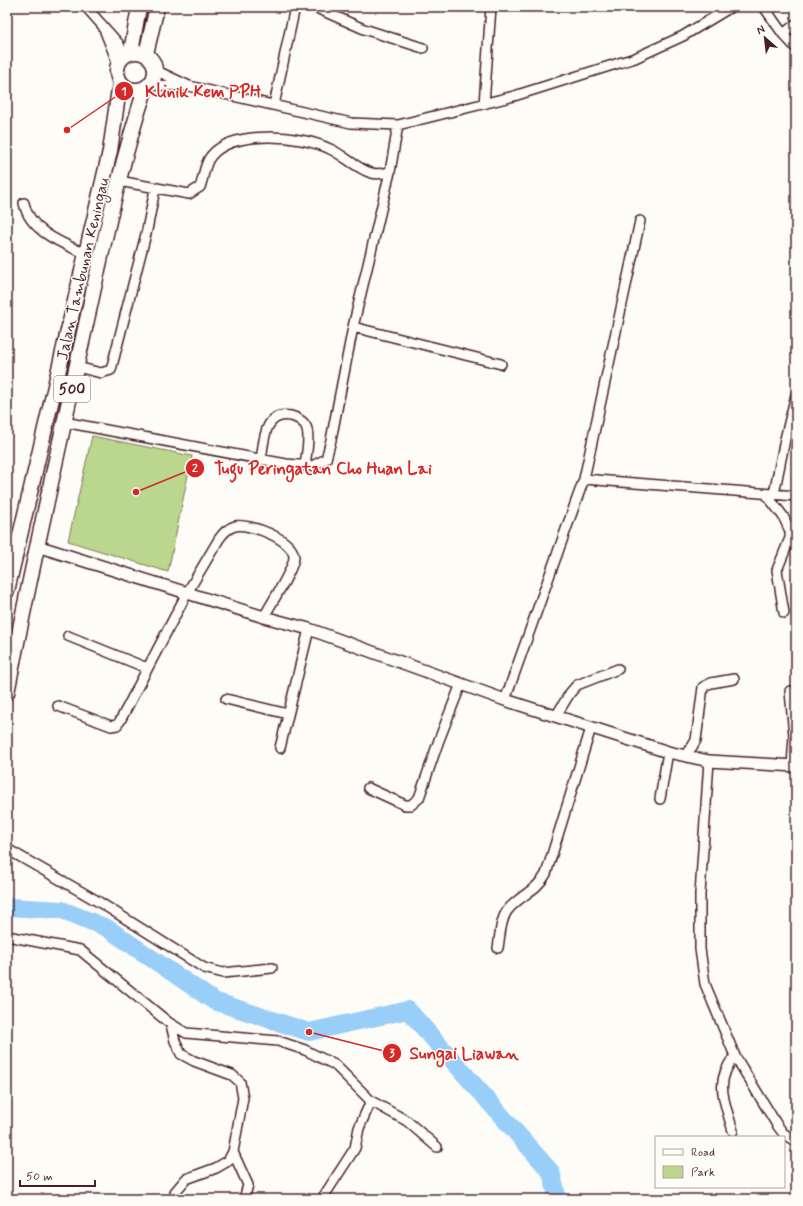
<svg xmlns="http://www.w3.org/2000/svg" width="803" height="1206" font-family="Mynerve,sans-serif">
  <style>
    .green { fill: #bbd68d; stroke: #827a5c }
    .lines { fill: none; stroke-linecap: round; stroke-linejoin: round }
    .river { stroke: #98cef7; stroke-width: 18 }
    .minor-casing { stroke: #4a1f2b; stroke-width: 12 }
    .tertiary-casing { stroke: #4a1f2b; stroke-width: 14 }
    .primary-casing { stroke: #4a1f2b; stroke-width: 17 }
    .minor { stroke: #fdfcf7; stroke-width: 9 }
    .tertiary { stroke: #fdfcf7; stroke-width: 11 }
    .primary { stroke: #fdfcf7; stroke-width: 14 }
    .labels { text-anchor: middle; stroke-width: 3; stroke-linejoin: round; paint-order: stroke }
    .shield { fill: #fdfcf7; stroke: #806168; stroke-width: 1 }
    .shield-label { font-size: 15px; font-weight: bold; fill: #4a1f2b }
    .street-label { font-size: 16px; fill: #4a1f2b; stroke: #fdfcf7 }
    .leader { fill: none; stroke: #d62828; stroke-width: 1.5 }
    .callout-dot { fill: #d62828; stroke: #fdfcf7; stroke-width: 1.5 }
    .mark-label { font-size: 12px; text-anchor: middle; font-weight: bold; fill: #fff }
    .callout-label { font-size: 17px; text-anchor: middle; font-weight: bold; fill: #d62828; stroke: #fdfcf7; stroke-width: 3; stroke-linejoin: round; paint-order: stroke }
  </style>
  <rect width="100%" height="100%" fill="#fdfcf7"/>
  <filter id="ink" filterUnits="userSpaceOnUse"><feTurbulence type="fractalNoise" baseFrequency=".025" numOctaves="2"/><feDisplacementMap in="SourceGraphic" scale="8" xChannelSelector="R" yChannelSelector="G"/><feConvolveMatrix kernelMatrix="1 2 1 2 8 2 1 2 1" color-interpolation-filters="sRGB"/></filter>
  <g filter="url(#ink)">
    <!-- green -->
    <path class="green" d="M 92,436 L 192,456 L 168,572 L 68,541 Z"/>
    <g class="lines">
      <!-- river -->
      <path class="river" d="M 7,907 L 62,910 L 107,928 L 214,1001 L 309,1032 L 408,1010 L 551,1172 L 558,1199"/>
      <defs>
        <path id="minor" d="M 86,7 L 118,43 L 125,55
          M 314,7 L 364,29 L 423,48
          M 764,7 L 783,34 L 796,48
          M 104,29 L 118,64
          M 783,34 L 796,24
          M 155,70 L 189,86 L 351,123 L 398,125 L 514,96 L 635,58 L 683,36 L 731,7
          M 149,85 L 185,86
          M 484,104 L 491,7
          M 274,105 L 295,7
          M 119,181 L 189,194 L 200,187 C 204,177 204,164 211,156 C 233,129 302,135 330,149 C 342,154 360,171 372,173 C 378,175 384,173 390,172
          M 24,203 C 29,231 62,243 86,254
          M 353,327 L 501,364
          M 77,367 L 101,373 L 111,370 L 147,230 L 155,189
          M 64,422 L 286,464 L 312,466 L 326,459 L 331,440 L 353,327 L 390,172 L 398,125
          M 261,460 C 264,440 264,411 291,416 C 298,418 305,422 307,429 C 310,440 306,455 305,466
          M 584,479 L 796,496
          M 766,494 L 783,516 L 790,531 L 790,538 L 777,570 L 784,613
          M 774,494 L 785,439 L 796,395
          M 68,636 L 147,668
          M 790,691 L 794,736 L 792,766
          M 226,699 L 288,714
          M 505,700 L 584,479 L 640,221
          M 58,706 L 111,726 L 117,725 L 120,721 L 187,593 L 219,539 C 223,533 228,528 235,526 C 250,523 293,539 294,557 C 294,569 270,605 264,617
          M 556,716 L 570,693 L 577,685 L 618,669
          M 280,748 L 309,629
          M 684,756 L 692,747 L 696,740 L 703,687 L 711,683 L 734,679
          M 709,761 L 700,894 L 700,949 L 705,984 L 735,1056 L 777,1125 L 783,1133 L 796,1142
          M 368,788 L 405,805 L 411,805 L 419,798 L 439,740 L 461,684
          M 660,799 L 668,752
          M 7,849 L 99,902 L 204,968 L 223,973 L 272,968
          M 7,936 L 80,950 L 168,1022 L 186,1033 L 278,1041 L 305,1050 L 335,1065 L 371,1101 L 359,1128 L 355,1148 L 322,1199
          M 498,948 C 500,937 500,921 507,911 C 518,896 537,891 546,874 L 591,728
          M 171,1025 L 175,1041 L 181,1054 L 194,1061 L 232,1075 L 240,1082 L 243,1098 L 233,1152 L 228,1161 L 216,1168 L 186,1179 L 175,1192
          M 371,1101 L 407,1121 L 437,1147
          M 733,1131 C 725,1102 713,1082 735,1056
          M 233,1152 L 248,1185 L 244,1199"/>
        <path id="tertiary" d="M 37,546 L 264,617 L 309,629 L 505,700 L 668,752 L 709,761 L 796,766"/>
        <path id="primary" d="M117 71a19 19 0 1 1 38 0a19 19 0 1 1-38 0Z
          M 131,52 L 139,7
          M 146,54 L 157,7
          M 7,591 L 110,151 L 120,82
          M 7,693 C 29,579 55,465 80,351 C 100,263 117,173 146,87"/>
      </defs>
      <!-- minor casing -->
      <use href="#minor" class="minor-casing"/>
      <!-- tertiary casing -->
      <use href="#tertiary" class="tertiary-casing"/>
      <!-- primary casing -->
      <use href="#primary" class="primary-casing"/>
      <!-- minor -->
      <use href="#minor" class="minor"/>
      <!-- tertiary -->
      <use href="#tertiary" class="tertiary"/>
      <!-- primary -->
      <use href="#primary" class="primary"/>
    </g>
  </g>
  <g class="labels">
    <!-- shield labels -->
    <rect class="shield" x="54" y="376" width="36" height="26" rx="3"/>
    <g class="shield-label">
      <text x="72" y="394">500</text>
    </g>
    <!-- street labels -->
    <g class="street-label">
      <text transform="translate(82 268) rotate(-77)" y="6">Jalan Tambunan Keningau</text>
    </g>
  </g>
  <!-- callouts -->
  <path class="leader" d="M67 130L124 91M136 492L195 468M309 1032L392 1053"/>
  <g class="callout-dot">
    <circle cx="67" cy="130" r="4"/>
    <circle cx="136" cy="492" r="4"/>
    <circle cx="309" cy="1032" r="4"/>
    <circle cx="124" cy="91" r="10"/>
    <circle cx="195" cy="468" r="10"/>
    <circle cx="392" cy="1053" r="10"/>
  </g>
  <g class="mark-label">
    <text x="124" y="95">1</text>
    <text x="195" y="472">2</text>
    <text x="392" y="1057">3</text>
  </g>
  <g class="callout-label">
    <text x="203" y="97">Klinik Kem PPH</text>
    <text x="323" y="474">Tugu Peringatan Cho Huan Lai</text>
    <text x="464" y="1059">Sungai Liawan</text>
  </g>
  <!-- margin -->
  <rect width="803" height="1206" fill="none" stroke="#fdfcf7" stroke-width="24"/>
  <rect x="12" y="12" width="779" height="1182" fill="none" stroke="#4a1f2b" stroke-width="1.5" filter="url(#ink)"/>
  <!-- legend -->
  <rect x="655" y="1136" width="130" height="52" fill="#fdfcf7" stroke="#b5a4a5"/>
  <rect x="663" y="1149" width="20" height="6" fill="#fdfcf7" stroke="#b5a4a5"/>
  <text x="691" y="1156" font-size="12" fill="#4a1f2b">Road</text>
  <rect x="663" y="1166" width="20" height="12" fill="#bbd68d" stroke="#b5a4a5"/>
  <text x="691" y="1176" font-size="12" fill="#4a1f2b">Park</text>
  <!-- north arrow -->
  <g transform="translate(765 38) rotate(332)" stroke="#fdfcf7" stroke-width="3" paint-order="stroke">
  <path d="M0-3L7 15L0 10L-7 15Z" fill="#4a1f2b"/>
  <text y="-6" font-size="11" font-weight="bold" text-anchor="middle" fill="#4a1f2b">N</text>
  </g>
  <!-- scale -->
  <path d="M20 1180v6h75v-6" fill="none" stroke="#4a1f2b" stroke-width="2"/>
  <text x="26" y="1180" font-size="12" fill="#4a1f2b" stroke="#fdfcf7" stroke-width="3" paint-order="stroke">50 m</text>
</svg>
